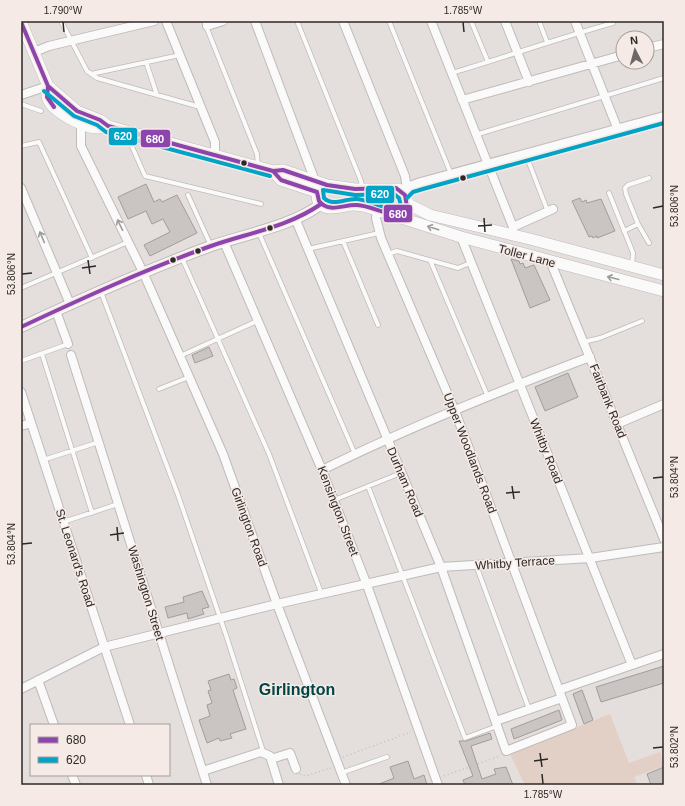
<svg xmlns="http://www.w3.org/2000/svg" width="685" height="806" font-family="Arial,sans-serif">
  <style>
    .green { fill: #e2cfc6 }
    .building { fill: #cac5c3; stroke: #a19d9c }
    .lines { fill: none; stroke-linecap: round; stroke-linejoin: round }
    .service-casing { stroke: #bfbbb9; stroke-width: 5.5 }
    .minor-casing { stroke: #bfbbb9; stroke-width: 10 }
    .tertiary-casing { stroke: #bfbbb9; stroke-width: 12 }
    .secondary-casing { stroke: #bfbbb9; stroke-width: 12 }
    .path { stroke: #c0bebe; stroke-width: 1.5; stroke-dasharray: 1 3; stroke-linecap: butt }
    .service { stroke: #fbfafa; stroke-width: 4 }
    .minor { stroke: #fbfafa; stroke-width: 8 }
    .tertiary { stroke: #fbfafa; stroke-width: 10 }
    .secondary { stroke: #fbfafa; stroke-width: 11 }
    .bus-1-casing { stroke: #f5eae5; stroke-width: 7 }
    .bus-2-casing { stroke: #f5eae5; stroke-width: 7 }
    .bus-1 { stroke: #8e44ad; stroke-width: 4 }
    .bus-2 { stroke: #02a3c6; stroke-width: 4 }
    .oneway { stroke: #9e9c9b }
    .ticks { fill: none; stroke: #2d2927; stroke-width: 1.5 }
    .bus-dot { fill: #2d2927; stroke: #f5eae5; stroke-width: 1.5 }
    .labels { text-anchor: middle; stroke-width: 3; stroke-linejoin: round; paint-order: stroke }
    .street-label { font-size: 12px; fill: #2d2927; stroke: #f5eae5 }
    .district-label { font-size: 16px; font-weight: bold; fill: #004546; stroke: #f5eae5 }
    .line-badge { stroke: #f5eae5; stroke-width: 1.5 }
    .badge-label { font-size: 11px; text-anchor: middle; font-weight: bold; fill: #fff }
    .neatline { fill: none; stroke: #2d2927; stroke-width: 1.5 }
    .ticks-label { font-size: 10px; text-anchor: middle; fill: #2d2927 }
  </style>
  <rect width="100%" height="100%" fill="#e4dedc"/>
  <!-- green -->
  <path class="green" d="M 610,714 L 629,763 L 660,752 L 664,766 L 634,777 L 638,785 L 525,785 L 510,754 Z"/>
  <!-- building -->
  <path class="building" d="M 146,184 L 154,202 L 160,199 L 162,202 L 177,195 L 197,233 L 150,256 L 144,245 L 170,232 L 163,219 L 152,224 L 146,211 L 128,219 L 118,197 Z
    M 580,198 L 582,202 L 586,200 L 587,203 L 601,199 L 615,231 L 597,238 L 597,236 L 593,238 L 592,236 L 589,237 L 572,201 Z
    M 511,259 L 519,261 L 520,264 L 523,263 L 525,268 L 534,265 L 550,300 L 530,308 Z
    M 209,347 L 213,356 L 195,363 L 192,355 Z
    M 568,373 L 578,397 L 545,411 L 535,387 Z
    M 202,591 L 209,607 L 202,609 L 204,614 L 188,619 L 187,613 L 168,618 L 165,607 L 184,602 L 183,597 Z
    M 664,666 L 664,683 L 601,702 L 596,687 Z
    M 229,674 L 231,680 L 234,679 L 237,688 L 233,690 L 246,729 L 230,734 L 232,738 L 220,741 L 219,738 L 207,743 L 199,720 L 210,716 L 207,705 L 212,703 L 208,691 L 211,690 L 208,681 Z
    M 582,690 L 593,720 L 584,724 L 573,694 Z
    M 559,710 L 562,720 L 514,739 L 511,729 Z
    M 490,733 L 492,739 L 471,746 L 482,779 L 496,774 L 494,769 L 506,767 L 513,785 L 465,785 L 463,780 L 473,776 L 459,741 L 466,741 Z
    M 408,761 L 414,779 L 424,775 L 427,785 L 377,785 L 394,778 L 390,767 Z
    M 664,767 L 664,785 L 651,785 L 647,774 Z"/>
  <g class="lines">
    <defs>
      <path id="service" d="M 61,21 L 87,71 L 97,78 L 200,107
        M 204,21 L 257,154 L 258,166
        M 297,21 L 361,181 L 362,187
        M 389,21 L 451,174
        M 471,21 L 488,62
        M 539,21 L 547,42
        M 146,62 L 157,95
        M 452,73 C 506,57 559,38 613,23 L 613,21
        M 91,74 L 180,55
        M 21,104 L 41,111
        M 130,132 L 130,142 L 145,176 L 261,204
        M 475,135 L 664,78
        M 21,146 L 39,142 L 92,258
        M 526,155 L 548,212
        M 609,193 L 633,253 L 632,266
        M 188,195 L 211,246
        M 638,224 L 649,243
        M 624,231 L 638,224 L 626,194 L 625,188 L 628,185 L 649,178
        M 259,233 L 355,454
        M 343,241 L 378,325
        M 308,249 L 379,233
        M 388,254 L 397,251 L 458,268 L 470,263
        M 182,258 L 269,454 L 322,595
        M 430,260 L 488,397
        M 21,288 L 128,242
        M 101,292 L 178,495 L 227,638 L 264,754
        M 583,342 L 600,338 L 642,321
        M 42,354 L 92,513
        M 180,356 L 257,321
        M 21,361 L 68,344
        M 159,389 L 189,377
        M 43,460 L 99,442
        M 368,486 L 465,738 L 497,726
        M 334,500 L 401,473
        M 63,522 L 118,504
        M 476,565 L 529,709
        M 341,773 L 387,757"/>
      <path id="minor" d="M 166,21 L 215,142 L 215,155
        M 255,21 L 315,181
        M 343,21 L 405,176 L 407,189
        M 431,21 L 513,227 L 513,235
        M 505,21 L 529,82
        M 575,21 L 618,130
        M 207,26 L 223,21
        M 647,48 L 664,44
        M 34,52 L 49,46 L 154,21
        M 21,95 L 48,86
        M 462,100 L 623,55
        M 81,123 L 81,146 L 143,272 L 223,454 L 277,604 L 346,785
        M 21,188 L 70,304
        M 295,218 L 441,567 L 506,751 L 572,725 L 455,411 L 381,238 L 376,218 L 377,211
        M 513,227 L 553,209
        M 461,237 L 632,665
        M 224,242 L 322,470 L 367,585 L 438,785
        M 551,263 L 664,539
        M 56,311 L 68,344
        M 71,355 L 207,785
        M 21,392 L 130,725
        M 617,424 L 664,404
        M 21,426 L 31,423
        M 322,470 C 409,427 499,391 590,357
        M 38,680 L 54,725
        M 21,689 L 104,647 L 277,604 L 441,567 L 590,558 L 664,547
        M 559,690 L 664,654
        M 496,721 L 562,698
        M 271,759 L 290,753 L 296,769
        M 203,771 L 261,752 L 270,756 L 279,785
        M 72,775 L 76,785
        M 146,775 L 149,785"/>
      <path id="tertiary" d="M 403,193 L 410,187 L 421,183 L 664,117
        M 21,327 C 83,298 146,270 211,246 C 243,235 295,225 321,204"/>
      <path id="secondary" d="M 21,22 L 48,86 C 48,89 47,93 47,96 C 49,111 84,128 98,128 C 101,128 105,126 108,126
        M 48,86 L 77,111 L 100,120 L 108,126 L 273,171 L 283,170 L 327,185 L 355,189 L 399,189 L 407,199 L 407,207 L 403,213 L 392,215
        M 273,171 L 281,180 L 317,192
        M 327,185 L 319,189 C 317,193 316,196 318,201 C 326,214 343,205 354,205 C 359,205 363,206 367,207 L 461,237 L 664,291
        M 408,204 L 430,215 L 530,239 L 664,275"/>
    </defs>
    <!-- service casing -->
    <use href="#service" class="service-casing"/>
    <!-- minor casing -->
    <use href="#minor" class="minor-casing"/>
    <!-- tertiary casing -->
    <use href="#tertiary" class="tertiary-casing"/>
    <!-- secondary casing -->
    <use href="#secondary" class="secondary-casing"/>
    <!-- path -->
    <path class="path" d="M 343,757 L 411,732
      M 300,774 L 305,776 L 331,768
      M 444,776 L 500,756"/>
    <!-- service -->
    <use href="#service" class="service"/>
    <!-- minor -->
    <use href="#minor" class="minor"/>
    <!-- tertiary -->
    <use href="#tertiary" class="tertiary"/>
    <!-- secondary -->
    <use href="#secondary" class="secondary"/>
    <defs>
      <path id="bus-1" d="M 21,22 L 48,86 L 47,97 L 54,107
        M 48,86 L 77,111 L 100,120 L 108,126 L 273,171
        M 283,170 L 327,185 L 355,189 L 396,188 L 405,195 L 407,207 L 403,213 C 386,217 374,206 357,205 C 344,204 329,214 319,201 L 317,192 L 281,180 L 273,171 Z
        M 21,327 C 83,298 146,269 211,246 C 248,233 288,227 321,204"/>
      <path id="bus-2" d="M 44,91 L 74,116 L 97,125 L 106,132 L 270,176
        M 323,190 L 355,195 L 394,194 L 399,198 L 401,206 L 399,208 C 385,211 371,200 357,199 C 346,198 333,207 324,198 Z
        M 407,198 L 413,192 L 423,189 L 664,123"/>
    </defs>
    <!-- bus-1 casing -->
    <use href="#bus-1" class="bus-1-casing"/>
    <!-- bus-2 casing -->
    <use href="#bus-2" class="bus-2-casing"/>
    <!-- bus-1 -->
    <use href="#bus-1" class="bus-1"/>
    <!-- bus-2 -->
    <use href="#bus-2" class="bus-2"/>
  </g>
  <!-- one-way arrows -->
  <defs><path id="oneway-shaft" d="M-6 0H5M1.5-3L5.5 0L1.5 3" fill="none" stroke-width="1.6" stroke-linecap="round" stroke-linejoin="round"/></defs>
  <g class="oneway">
    <use href="#oneway-shaft" transform="translate(120 225) rotate(-116)"/>
    <use href="#oneway-shaft" transform="translate(433 228) rotate(-162)"/>
    <use href="#oneway-shaft" transform="translate(42 237) rotate(-113)"/>
    <use href="#oneway-shaft" transform="translate(613 278) rotate(-166)"/>
  </g>
  <!-- ticks -->
  <path class="ticks" d="M 63,22 L 64,32M 463,22 L 464,32M 653,208 L 663,206M 484,218 L 485,232M 478,226 L 492,225M 88,260 L 90,274M 82,268 L 96,266M 22,274 L 32,273M 653,478 L 663,477M 512,486 L 514,499M 506,493 L 520,492M 117,527 L 118,541M 110,535 L 124,533M 22,544 L 32,543M 653,748 L 663,747M 540,753 L 542,767M 534,761 L 548,759M 542,774 L 543,784"/>
  <!-- markers -->
  <g class="bus-dot">
    <circle cx="244" cy="163" r="3.5"/>
    <circle cx="463" cy="178" r="3.5"/>
    <circle cx="270" cy="228" r="3.5"/>
    <circle cx="198" cy="251" r="3.5"/>
    <circle cx="173" cy="260" r="3.5"/>
  </g>
  <g class="labels">
    <!-- street labels -->
    <g class="street-label">
      <text transform="translate(527 256) rotate(15)" y="4">Toller Lane</text>
      <text transform="translate(608 401) rotate(68)" y="4">Fairbank Road</text>
      <text transform="translate(546 451) rotate(68)" y="4">Whitby Road</text>
      <text transform="translate(470 453) rotate(69)" y="4">Upper Woodlands Road</text>
      <text transform="translate(405 482) rotate(67)" y="4">Durham Road</text>
      <text transform="translate(338 511) rotate(69)" y="4">Kensington Street</text>
      <text transform="translate(249 527) rotate(70)" y="4">Girlington Road</text>
      <text transform="translate(75 558) rotate(72)" y="4">St. Leonard's Road</text>
      <text transform="translate(515 563) rotate(-4)" y="4">Whitby Terrace</text>
      <text transform="translate(146 593) rotate(73)" y="4">Washington Street</text>
    </g>
    <!-- district labels -->
    <g class="district-label">
      <text x="297" y="695">Girlington</text>
    </g>
  </g>
  <g class="line-badge">
    <rect x="108" y="127" width="30" height="19" rx="4" fill="#02a3c6"/>
    <rect x="140" y="129" width="31" height="19" rx="4" fill="#8e44ad"/>
    <rect x="365" y="185" width="30" height="19" rx="4" fill="#02a3c6"/>
    <rect x="383" y="204" width="30" height="19" rx="4" fill="#8e44ad"/>
  </g>
  <g class="badge-label">
    <text x="123" y="140">620</text>
    <text x="155" y="143">680</text>
    <text x="380" y="198">620</text>
    <text x="398" y="218">680</text>
  </g>
  <!-- border -->
  <rect width="685" height="806" fill="none" stroke="#f5eae5" stroke-width="44"/>
  <!-- legend -->
  <rect x="30" y="724" width="140" height="52" fill="#f5eae5" stroke="#a59d99"/>
  <rect x="38" y="737" width="20" height="6" fill="#8e44ad" stroke="#a59d99"/>
  <text x="66" y="744" font-size="12" fill="#2d2927">680</text>
  <rect x="38" y="757" width="20" height="6" fill="#02a3c6" stroke="#a59d99"/>
  <text x="66" y="764" font-size="12" fill="#2d2927">620</text>
  <!-- north arrow -->
  <g transform="translate(635 50) rotate(354)"><circle r="19" fill="#f5eae5" stroke="#a59d99"/>
  <path d="M0-3L7 15L0 10L-7 15Z" fill="#6d6866"/>
  <text y="-6" font-size="11" font-weight="bold" text-anchor="middle" fill="#2d2927">N</text>
  </g>
  <rect x="22" y="22" width="641" height="762" class="neatline"/>
  <g class="ticks-label">
    <text x="63" y="14">1.790°W</text>
    <text x="463" y="14">1.785°W</text>
    <text transform="translate(674 206) rotate(-90)" y="4">53.806°N</text>
    <text transform="translate(11 274) rotate(-90)" y="4">53.806°N</text>
    <text transform="translate(674 477) rotate(-90)" y="4">53.804°N</text>
    <text transform="translate(11 544) rotate(-90)" y="4">53.804°N</text>
    <text transform="translate(674 747) rotate(-90)" y="4">53.802°N</text>
    <text x="543" y="798">1.785°W</text>
  </g>
</svg>
